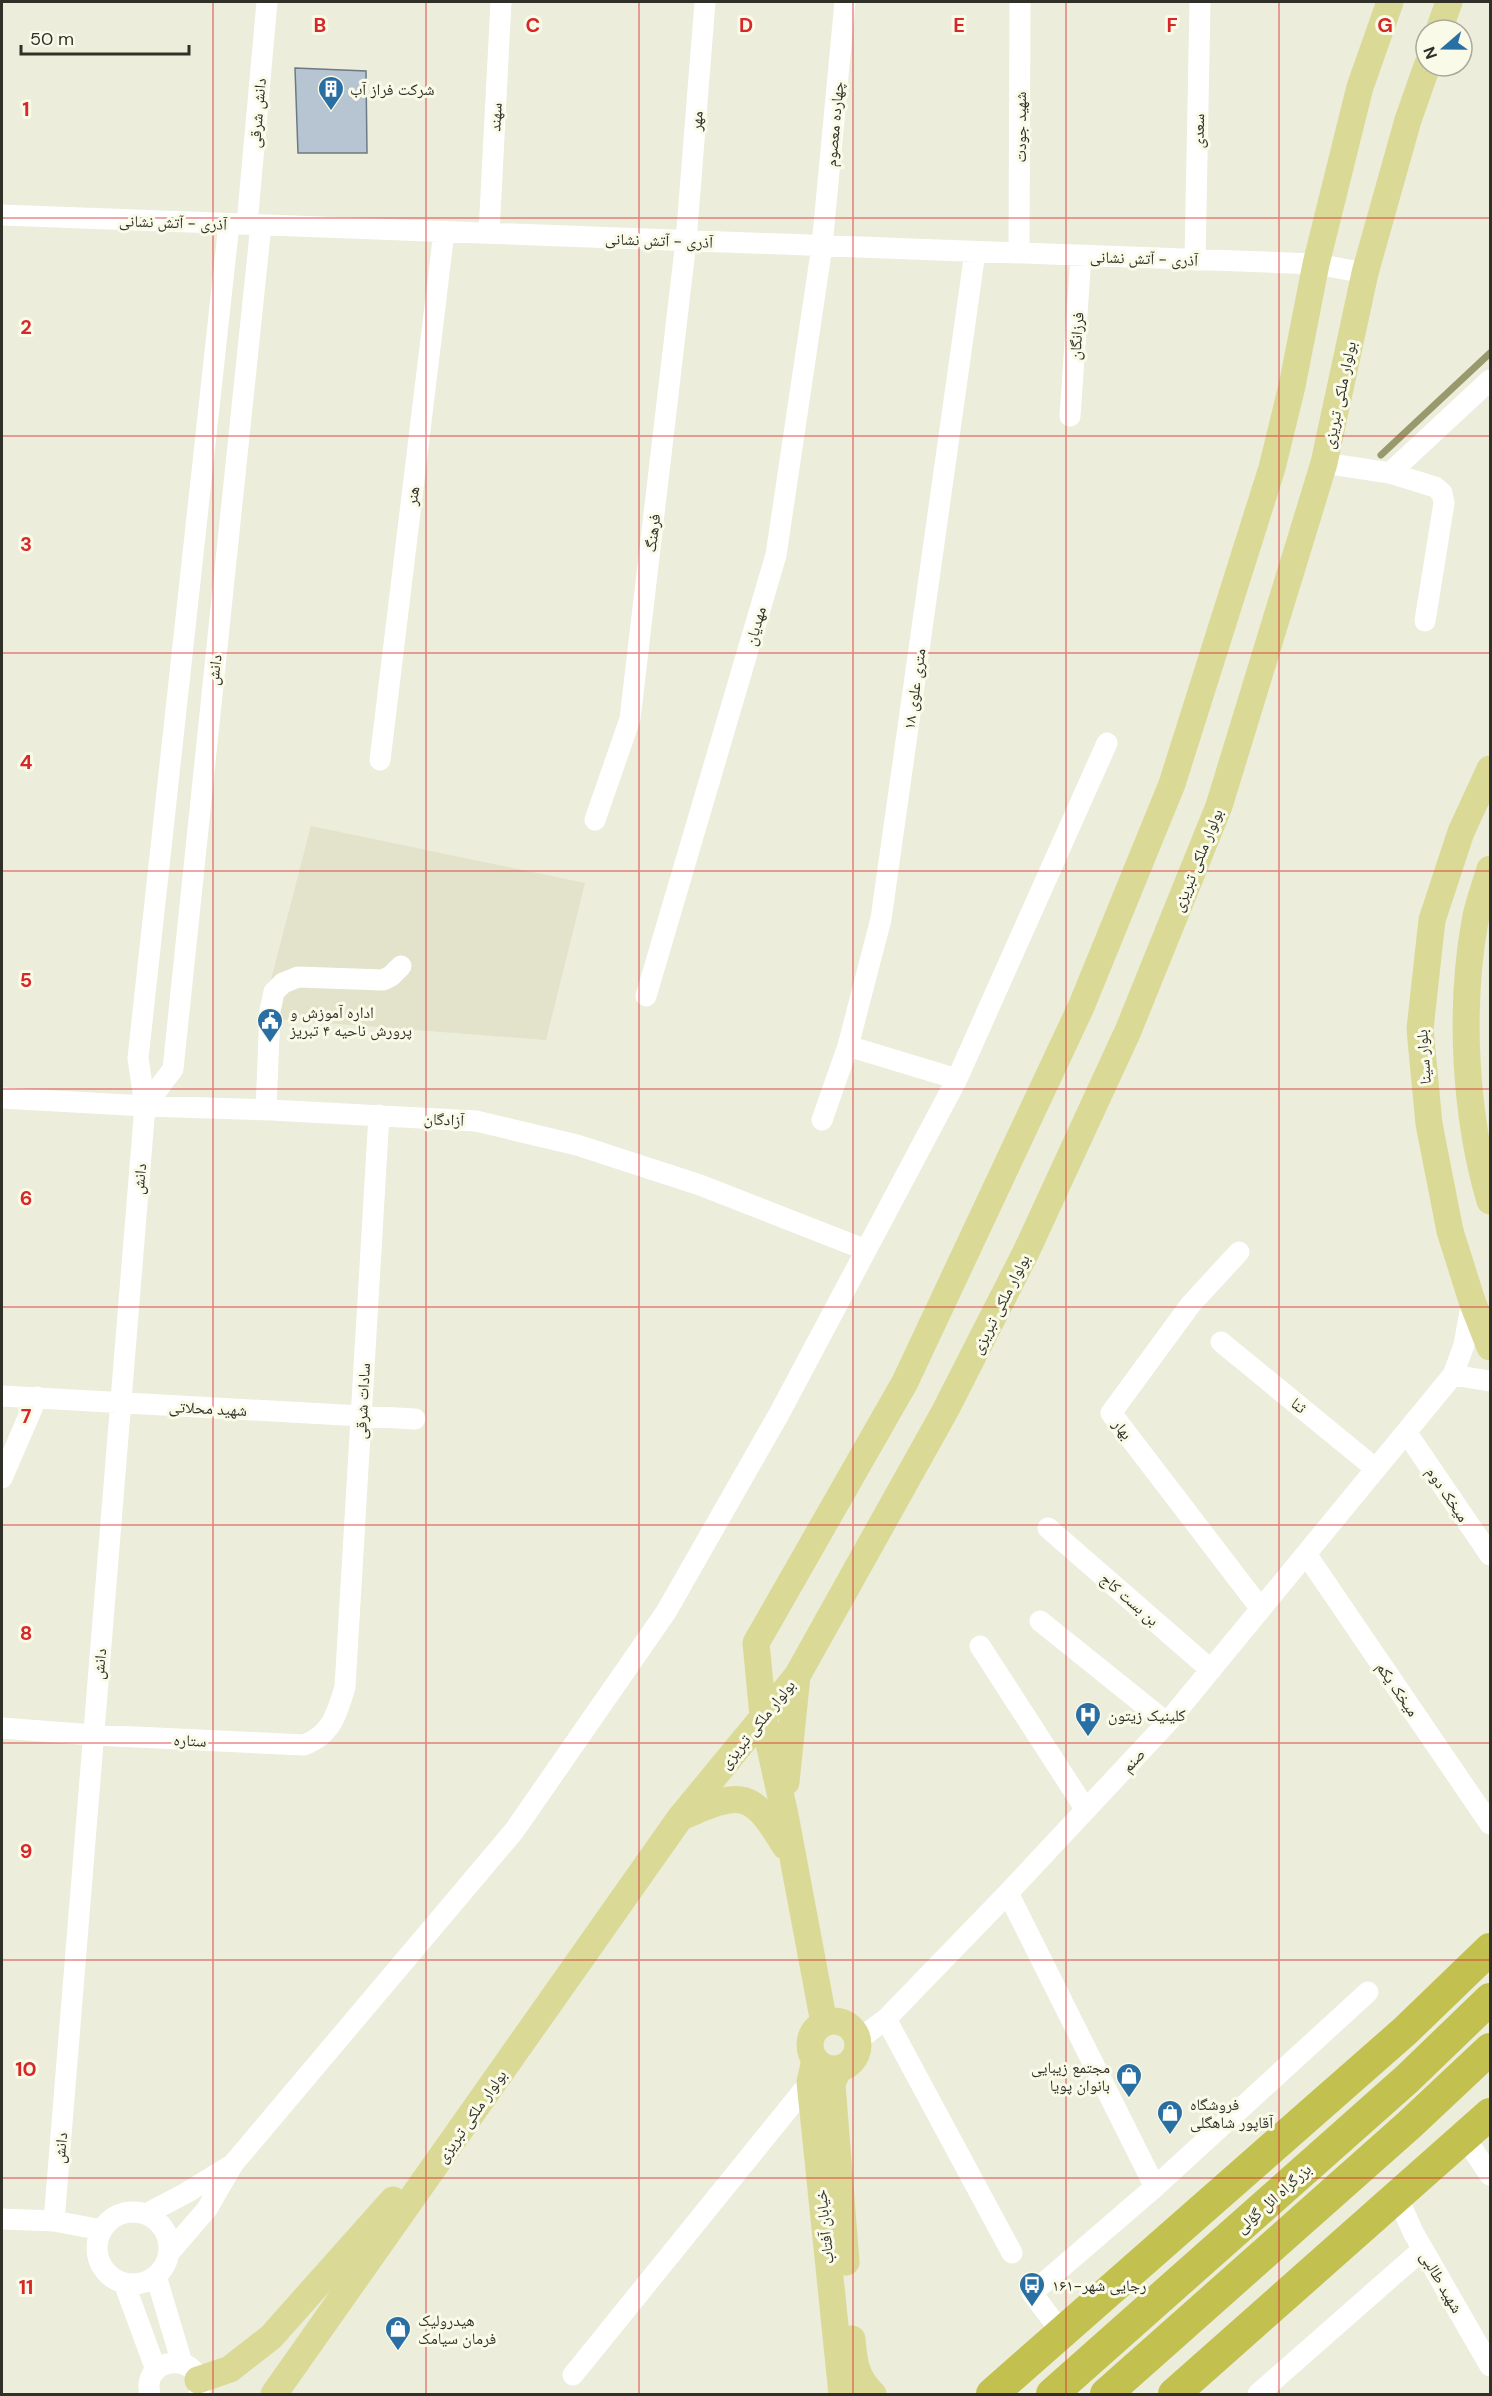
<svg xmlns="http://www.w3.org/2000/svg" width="1492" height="2396" font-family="'DM Sans','Noto Naskh Arabic',sans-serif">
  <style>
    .built { fill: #e2e3ca }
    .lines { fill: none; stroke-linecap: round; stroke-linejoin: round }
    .stream { stroke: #99996e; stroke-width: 7 }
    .building { fill: #b7c5d2; stroke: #6d7a85; stroke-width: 1.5 }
    .minor { stroke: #fff; stroke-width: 21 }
    .major { stroke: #dada96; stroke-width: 27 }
    .highway { stroke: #c2c150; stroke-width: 32 }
    .grid { fill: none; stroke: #d62828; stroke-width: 1.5; stroke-opacity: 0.55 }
    .labels { text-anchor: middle; stroke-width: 6; stroke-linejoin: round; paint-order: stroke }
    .poi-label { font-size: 16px; fill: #303029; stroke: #fafae8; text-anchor: start }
    .street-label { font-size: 16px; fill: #303029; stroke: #fafae8 }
    .grid-label { font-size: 20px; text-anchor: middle; font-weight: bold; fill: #d62828; stroke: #fafae8; stroke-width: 6; stroke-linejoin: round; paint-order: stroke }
  </style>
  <rect width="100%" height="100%" fill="#eceddb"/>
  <!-- built -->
  <path class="built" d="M 311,826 L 585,883 L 546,1040 L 261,1018 Z"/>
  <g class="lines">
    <!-- stream -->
    <path class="stream" d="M 1381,455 L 1490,353"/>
  </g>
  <!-- building -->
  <path class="building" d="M 295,68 L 366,71 L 367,153 L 298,153 Z"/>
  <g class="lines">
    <!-- minor -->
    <path class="minor" d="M 2,215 L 1316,264 L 1365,273
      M 247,224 L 267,2
      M 489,233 L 501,2
      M 1019,253 L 1020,2
      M 1195,260 L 1200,2
      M 1070,416 L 1081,256
      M 1324,463 L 1390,473 L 1435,487 L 1442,493 L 1444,503 L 1425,621
      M 1390,473 L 1490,380
      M 380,760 L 444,232
      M 595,820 L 630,719 L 686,241 L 705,2
      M 646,996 L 776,555 L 822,246 L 845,2
      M 848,1046 L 957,1079
      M 2,1098 L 145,1106 L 271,1110 L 476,1121 L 577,1145 L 700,1185 L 866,1250
      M 145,1106 L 173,1069 L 261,225
      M 266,1110 L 270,1011 L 274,992 L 283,983 L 298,977 L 383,980 L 391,976 L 401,966
      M 822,1120 L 848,1046 L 881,919 L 975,252
      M 1239,1252 L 1191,1304 L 1111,1413 L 1261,1609
      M 1221,1342 L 1376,1469
      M 1453,1375 L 1490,1381
      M 2,1396 L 415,1419
      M 1406,1432 L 1490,1555
      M 2,1478 L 37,1397
      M 1048,1528 L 1211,1670
      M 1306,1554 L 1490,1824
      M 1040,1621 L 1167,1723
      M 980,1646 L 1086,1810
      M 2,1728 L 94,1735 L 304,1745 C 331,1735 337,1714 345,1687 L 379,1115
      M 1008,1893 L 1155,2187
      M 886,2019 L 1012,2253
      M 858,2040 L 886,2019 L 1008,1893 L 1167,1723 L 1453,1375 L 1464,1345 L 1472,1301
      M 1465,2138 L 1490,2175
      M 1397,2196 L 1413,2232 L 1490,2366
      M97 2248a36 36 0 1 1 72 0a36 36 0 1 1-72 0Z
      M 146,2214 L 186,2193 L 230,2166
      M 2,2219 L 54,2221 L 102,2230
      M 54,2221 L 145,1106 L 138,1058 L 229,224
      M 169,2253 L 207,2209 L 233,2164 L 514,1831 L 666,1612 L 779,1414 L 957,1079 L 1107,743
      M 156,2276 L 182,2363
      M 124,2283 L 156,2370
      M 1062,2333 L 1032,2293 L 1155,2187 L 1368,1992
      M 573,2375 L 810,2082
      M 150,2394 C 140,2355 206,2350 199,2394
      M 1258,2394 L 1423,2249"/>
    <!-- major -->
    <path class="major" d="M 1439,30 L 1449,2
      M 1490,769 L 1461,832 L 1432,920 L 1420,1029 L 1429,1124 L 1450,1231 L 1472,1301 L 1490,1347
      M 1490,869 C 1485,886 1478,904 1475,921 C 1459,1010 1465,1116 1490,1201
      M 786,1782 L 797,1676
      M 684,1816 C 742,1790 752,1791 785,1846
      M810 2045a24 24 0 1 1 48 0a24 24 0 1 1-48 0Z
      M 824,2023 L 785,1815 L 763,1716 L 756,1643 L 905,1382 L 1081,1007 L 1172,784 L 1272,468 L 1292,386 L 1316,264 L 1360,87 L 1390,2
      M 815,2060 L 810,2082 L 842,2394
      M 838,2069 L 832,2084 L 846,2262
      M 852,2339 C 854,2363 856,2378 873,2394
      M 198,2380 L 230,2369 L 271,2337 L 393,2200
      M 274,2394 L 680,1818 L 797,1676 L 945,1411 L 1026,1252 L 1128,1031 L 1219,806 L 1324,463 L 1365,273 L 1408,120 L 1427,66"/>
    <!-- highway -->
    <path class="highway" d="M 992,2394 L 1405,2031 L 1490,1949
      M 1052,2394 L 1407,2079 L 1490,1999
      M 1106,2394 L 1409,2125 L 1490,2049
      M 1174,2394 L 1490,2114"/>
  </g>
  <!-- grid -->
  <path class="grid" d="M 213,2 L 213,2394M 426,2 L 426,2394M 639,2 L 639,2394M 853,2 L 853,2394M 1066,2 L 1066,2394M 1279,2 L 1279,2394M 2,218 L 1490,218M 2,436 L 1490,436M 2,653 L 1490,653M 2,871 L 1490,871M 2,1089 L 1490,1089M 2,1307 L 1490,1307M 2,1525 L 1490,1525M 2,1743 L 1490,1743M 2,1960 L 1490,1960M 2,2178 L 1490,2178"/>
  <!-- icons -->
  <defs>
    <symbol id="building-pin" viewBox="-11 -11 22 30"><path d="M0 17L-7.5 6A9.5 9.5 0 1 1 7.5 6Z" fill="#2a6fa3" stroke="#fafae8"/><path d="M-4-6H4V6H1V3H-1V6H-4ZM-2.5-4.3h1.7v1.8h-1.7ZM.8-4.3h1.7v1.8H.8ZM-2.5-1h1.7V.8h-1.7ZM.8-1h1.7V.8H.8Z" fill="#fff"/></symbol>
    <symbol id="civic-pin" viewBox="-11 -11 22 30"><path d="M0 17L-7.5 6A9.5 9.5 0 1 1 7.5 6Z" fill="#2a6fa3" stroke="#fafae8"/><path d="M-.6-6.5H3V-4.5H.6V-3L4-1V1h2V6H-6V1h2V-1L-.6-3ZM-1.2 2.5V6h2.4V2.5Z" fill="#fff"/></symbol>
    <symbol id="hospital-pin" viewBox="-11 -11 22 30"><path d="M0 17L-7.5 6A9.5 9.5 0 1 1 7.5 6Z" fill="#2a6fa3" stroke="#fafae8"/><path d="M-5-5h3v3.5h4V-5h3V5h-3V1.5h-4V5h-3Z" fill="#fff"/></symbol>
    <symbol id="shop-pin" viewBox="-11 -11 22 30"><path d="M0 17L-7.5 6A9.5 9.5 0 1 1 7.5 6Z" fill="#2a6fa3" stroke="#fafae8"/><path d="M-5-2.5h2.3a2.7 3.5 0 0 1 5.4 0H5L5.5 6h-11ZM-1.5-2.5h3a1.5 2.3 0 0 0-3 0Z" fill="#fff"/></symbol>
    <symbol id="bus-pin" viewBox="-11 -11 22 30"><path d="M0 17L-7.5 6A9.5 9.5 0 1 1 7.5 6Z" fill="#2a6fa3" stroke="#fafae8"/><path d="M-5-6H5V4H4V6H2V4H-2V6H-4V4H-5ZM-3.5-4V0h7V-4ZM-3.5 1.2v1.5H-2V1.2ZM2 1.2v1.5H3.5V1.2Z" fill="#fff"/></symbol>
  </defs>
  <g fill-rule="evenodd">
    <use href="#building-pin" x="316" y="74" width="30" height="40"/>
    <use href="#civic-pin" x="255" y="1006" width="30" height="40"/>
    <use href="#hospital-pin" x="1073" y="1700" width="30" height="40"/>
    <use href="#shop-pin" x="1114" y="2061" width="30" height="40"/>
    <use href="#shop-pin" x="1155" y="2098" width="30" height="40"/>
    <use href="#bus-pin" x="1017" y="2270" width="30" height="40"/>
    <use href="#shop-pin" x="383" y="2314" width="30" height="40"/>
  </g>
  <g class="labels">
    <!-- poi labels -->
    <g class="poi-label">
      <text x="350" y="95">شرکت فراز آب</text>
      <text x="290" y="1018">اداره آموزش و<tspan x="290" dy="18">پرورش ناحیه ۴ تبریز</tspan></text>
      <text x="1108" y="1721">کلینیک زیتون</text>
      <text x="1110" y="2073" text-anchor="end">مجتمع زیبایی<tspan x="1110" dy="18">بانوان پویا</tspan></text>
      <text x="1190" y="2110">فروشگاه<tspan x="1190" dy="18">آقاپور شاهگلی</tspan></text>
      <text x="1052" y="2291">۱۶۱-رجایی شهر</text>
      <text x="418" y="2326">هیدرولیک<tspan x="418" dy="18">فرمان سیامک</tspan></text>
    </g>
    <!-- street labels -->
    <g class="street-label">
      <text transform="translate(257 113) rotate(-85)" y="6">دانش شرقی</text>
      <text transform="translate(495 117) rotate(-87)" y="6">سهند</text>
      <text transform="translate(696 121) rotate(-86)" y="6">مهر</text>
      <text transform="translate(834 124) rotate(-85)" y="6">چهارده معصوم</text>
      <text transform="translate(1020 127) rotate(-90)" y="6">شهید جودت</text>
      <text transform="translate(1198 131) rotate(-89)" y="6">سعدی</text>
      <text transform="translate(173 222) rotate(2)" y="6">آذرى - آتش نشانى</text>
      <text transform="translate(659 240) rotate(2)" y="6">آذرى - آتش نشانى</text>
      <text transform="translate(1144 258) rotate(2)" y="6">آذرى - آتش نشانى</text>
      <text transform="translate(1076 336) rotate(-86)" y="6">فرزانگان</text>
      <text transform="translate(1339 395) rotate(-78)" y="6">بولوار ملکی تبریزی</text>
      <text transform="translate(412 496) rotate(-83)" y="6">هنر</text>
      <text transform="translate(652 533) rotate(-83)" y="6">فرهنگ</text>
      <text transform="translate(755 626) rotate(-74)" y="6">مهدیان</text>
      <text transform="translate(214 670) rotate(-84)" y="6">دانش</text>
      <text transform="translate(914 689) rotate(-82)" y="6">۱۸ متری علوی</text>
      <text transform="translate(1197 860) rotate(-68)" y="6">بولوار ملکی تبریزی</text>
      <text transform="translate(1423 1057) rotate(-94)" y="6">بلوار سینا</text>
      <text transform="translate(444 1119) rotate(3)" y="6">آزادگان</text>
      <text transform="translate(139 1179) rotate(-85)" y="6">دانش</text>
      <text transform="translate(1000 1304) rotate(-63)" y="6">بولوار ملکی تبریزی</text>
      <text transform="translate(362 1401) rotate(-87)" y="6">سادات شرقی</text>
      <text transform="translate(1299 1405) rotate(39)" y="6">ثنا</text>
      <text transform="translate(208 1408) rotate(3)" y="6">شهید محلاتی</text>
      <text transform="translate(1123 1429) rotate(53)" y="6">بهار</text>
      <text transform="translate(1448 1494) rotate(56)" y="6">میخک دوم</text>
      <text transform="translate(1130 1599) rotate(41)" y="6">بن بست کاج</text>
      <text transform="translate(99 1664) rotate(-85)" y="6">دانش</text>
      <text transform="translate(1398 1689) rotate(56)" y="6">میخک یکم</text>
      <text transform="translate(757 1724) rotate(-51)" y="6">بولوار ملکی تبریزی</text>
      <text transform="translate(190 1740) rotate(3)" y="6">ستاره</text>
      <text transform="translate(1133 1760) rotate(-47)" y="6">صنم</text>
      <text transform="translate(471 2116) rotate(-55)" y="6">بولوار ملکی تبریزی</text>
      <text transform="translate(60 2148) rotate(-85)" y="6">دانش</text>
      <text transform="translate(1273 2198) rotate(-42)" y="6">بزرگراه ائل گؤلی</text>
      <text transform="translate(824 2227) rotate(-96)" y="6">خیابان آفتاب</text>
      <text transform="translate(1442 2282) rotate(60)" y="6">شهید طالبی</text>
    </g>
  </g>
  <g class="grid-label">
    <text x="320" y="32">B</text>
    <text x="533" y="32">C</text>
    <text x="746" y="32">D</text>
    <text x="959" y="32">E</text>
    <text x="1172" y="32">F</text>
    <text x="1385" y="32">G</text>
    <text x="26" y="116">1</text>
    <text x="26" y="334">2</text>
    <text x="26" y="551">3</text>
    <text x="26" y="769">4</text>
    <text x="26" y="987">5</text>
    <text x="26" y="1205">6</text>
    <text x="26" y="1423">7</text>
    <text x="26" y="1640">8</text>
    <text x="26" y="1858">9</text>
    <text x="26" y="2076">10</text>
    <text x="26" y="2294">11</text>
  </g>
  <!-- border -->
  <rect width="1492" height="2396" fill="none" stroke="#303029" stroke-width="6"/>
  <!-- north arrow -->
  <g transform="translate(1444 48) rotate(250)"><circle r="28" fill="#fafae8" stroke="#a9a99c" stroke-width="1.5"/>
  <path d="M0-4.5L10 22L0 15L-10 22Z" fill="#2a6fa3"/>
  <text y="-9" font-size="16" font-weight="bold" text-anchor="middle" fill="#303029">N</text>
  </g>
  <!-- scale -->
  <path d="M21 45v9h168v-9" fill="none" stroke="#303029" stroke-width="3"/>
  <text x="30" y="45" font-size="18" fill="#303029" stroke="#fafae8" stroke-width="4.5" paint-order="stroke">50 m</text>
</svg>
